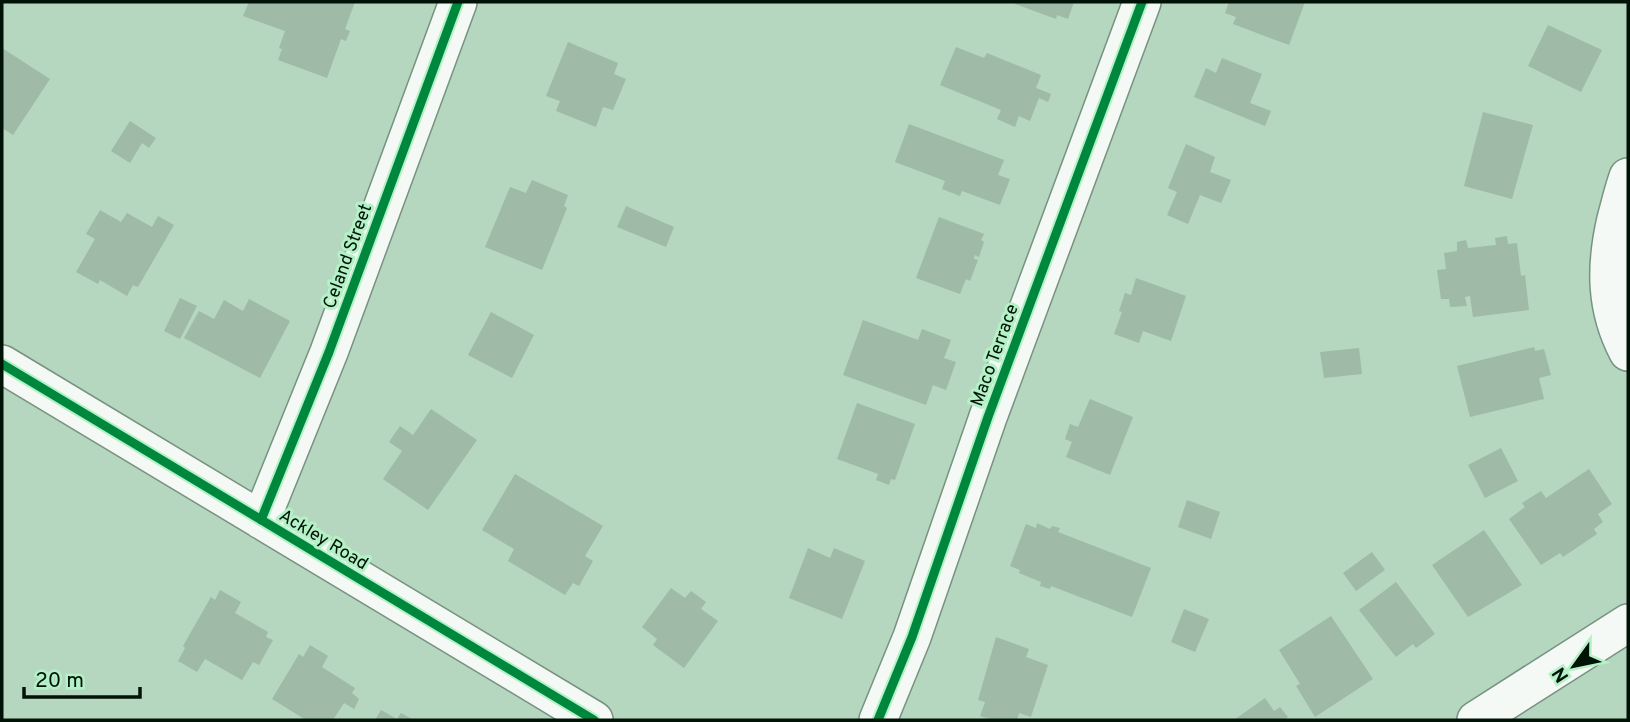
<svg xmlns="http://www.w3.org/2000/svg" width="1630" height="722" font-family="Overpass,sans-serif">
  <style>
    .building { fill: #9fbaa7 }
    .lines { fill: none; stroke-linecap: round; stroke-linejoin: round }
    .street-casing { stroke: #789281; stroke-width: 40 }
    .street { stroke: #f4f9f5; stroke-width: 37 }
    .cycleway-casing { stroke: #b4f1c7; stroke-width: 13 }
    .cycleway { stroke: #00873e; stroke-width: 9 }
    .labels { text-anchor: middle; stroke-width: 6; stroke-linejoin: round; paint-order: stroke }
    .street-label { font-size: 18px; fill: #001306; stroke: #b4f1c7 }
  </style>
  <rect width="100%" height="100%" fill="#b5d6bf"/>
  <!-- building -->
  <path class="building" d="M 249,2 L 355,2 L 345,29 L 350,31 L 346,41 L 341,39 L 327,78 L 278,60 L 282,49 L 279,48 L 285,31 L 243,16 Z
    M 1016,2 L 1074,2 L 1068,19 L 1057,15 L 1056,19 L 1015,4 Z
    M 1229,2 L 1305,2 L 1289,45 L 1233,24 L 1236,17 L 1225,13 Z
    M 1548,25 L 1602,50 L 1581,92 L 1528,66 Z
    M 568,42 L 618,63 L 614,74 L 626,79 L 613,110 L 603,107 L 596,127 L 556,111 L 560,101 L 546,96 Z
    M 956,47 L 984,58 L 987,53 L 1041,75 L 1036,88 L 1051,94 L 1048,102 L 1039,98 L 1030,121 L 1019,116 L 1015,127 L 997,119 L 1001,110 L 940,85 Z
    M 2,48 L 50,79 L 13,135 L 2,128 Z
    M 1222,58 L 1262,74 L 1250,103 L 1271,111 L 1265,126 L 1194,97 L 1206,68 L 1216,73 Z
    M 1483,112 L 1533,125 L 1512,199 L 1464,186 Z
    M 130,121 L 156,138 L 149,148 L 142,143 L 130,163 L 111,151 Z
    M 909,124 L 1004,160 L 998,175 L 1010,179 L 1000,205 L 962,191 L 960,196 L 942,189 L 945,181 L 895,162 Z
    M 1186,144 L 1215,157 L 1210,172 L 1231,180 L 1221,203 L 1200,195 L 1188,224 L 1167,215 L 1177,192 L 1168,188 Z
    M 532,180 L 568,195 L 564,206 L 567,208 L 542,270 L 485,247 L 510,187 L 526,193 Z
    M 626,206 L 674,227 L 666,247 L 617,227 Z
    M 100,210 L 121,222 L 127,213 L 152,227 L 158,216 L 174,225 L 138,287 L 133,285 L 127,296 L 100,280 L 98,284 L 76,272 L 95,239 L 86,234 Z
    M 939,217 L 984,234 L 981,240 L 984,242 L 979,257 L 975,255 L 974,259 L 978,260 L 970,281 L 966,279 L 960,294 L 916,278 Z
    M 1507,236 L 1508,244 L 1517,243 L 1521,276 L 1525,275 L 1529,310 L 1473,317 L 1470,296 L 1465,297 L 1467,306 L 1450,307 L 1449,299 L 1441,299 L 1437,270 L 1446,269 L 1444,253 L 1457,251 L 1457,242 L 1466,240 L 1468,248 L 1496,245 L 1495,238 Z
    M 1136,278 L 1186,296 L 1171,341 L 1143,331 L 1139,343 L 1114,334 L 1122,312 L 1119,311 L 1125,293 L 1131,295 Z
    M 180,298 L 197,306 L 180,339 L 164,331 Z
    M 249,299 L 290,321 L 260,378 L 184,338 L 199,311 L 214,319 L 224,300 L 243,311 Z
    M 491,312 L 534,335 L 512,378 L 468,355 Z
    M 863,320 L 918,340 L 922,329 L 951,340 L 944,358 L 956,362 L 946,390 L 933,385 L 926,405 L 843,375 Z
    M 1534,347 L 1535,351 L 1544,349 L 1551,375 L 1539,378 L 1544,399 L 1470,417 L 1457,366 Z
    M 1359,348 L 1362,374 L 1324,378 L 1320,352 Z
    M 1090,399 L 1133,417 L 1110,475 L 1066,457 L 1072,442 L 1065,439 L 1070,424 L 1078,427 Z
    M 857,403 L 915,424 L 895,480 L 891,479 L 889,485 L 876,480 L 878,474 L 837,459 Z
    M 431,409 L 477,440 L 428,510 L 383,479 L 402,451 L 389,442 L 400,426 L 413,435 Z
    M 1501,448 L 1518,481 L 1485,498 L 1468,465 Z
    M 1589,469 L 1612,504 L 1598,514 L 1603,522 L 1594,529 L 1597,534 L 1563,557 L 1560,553 L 1541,565 L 1509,519 L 1525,507 L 1522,503 L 1541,491 L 1546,498 Z
    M 515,474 L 603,526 L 585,556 L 593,561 L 579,586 L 573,583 L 565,595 L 508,561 L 514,549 L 482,530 Z
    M 1187,500 L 1220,512 L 1211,539 L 1178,527 Z
    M 1037,523 L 1050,529 L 1052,526 L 1060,528 L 1058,532 L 1151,568 L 1132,617 L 1051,586 L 1050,589 L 1040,586 L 1041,582 L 1019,573 L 1020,570 L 1010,566 L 1026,524 L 1036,528 Z
    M 1484,530 L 1522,585 L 1468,617 L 1432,565 Z
    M 808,548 L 830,558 L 834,548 L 865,561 L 842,619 L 789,598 Z
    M 1372,552 L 1385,570 L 1356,591 L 1343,573 Z
    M 1396,582 L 1435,634 L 1416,648 L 1413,644 L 1396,657 L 1359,610 Z
    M 671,588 L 685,598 L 691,591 L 706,602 L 701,609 L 718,621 L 684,668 L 653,645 L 657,639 L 642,627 Z
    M 220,590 L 241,602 L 235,613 L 268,632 L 266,637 L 273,640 L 259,665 L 253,662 L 242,680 L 205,659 L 197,672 L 178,661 L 185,648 L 183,646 L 211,597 L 215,600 Z
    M 1184,609 L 1209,619 L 1195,652 L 1171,642 Z
    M 1331,616 L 1373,679 L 1315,717 L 1296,686 L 1300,684 L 1279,650 Z
    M 996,637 L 1029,649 L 1026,657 L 1048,665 L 1031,717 L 1019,713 L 1017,720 L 994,720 L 980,716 L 985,702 L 978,700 Z
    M 310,645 L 328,656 L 322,667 L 355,688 L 352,693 L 359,699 L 354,709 L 344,703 L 333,720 L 306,720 L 272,699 L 299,654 L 303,657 Z
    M 1265,698 L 1274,711 L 1280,707 L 1288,717 L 1284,720 L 1234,720 Z
    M 381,710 L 397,719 L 401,713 L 414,720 L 375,720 Z"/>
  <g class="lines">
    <defs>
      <path id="street" d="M 1628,177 C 1623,191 1620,205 1616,219 C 1605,266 1605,309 1628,352
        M 2,364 L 594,720
        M 261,520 L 329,352 L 458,2
        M 878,720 L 912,637 L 988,417 L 1142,2
        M 1476,720 L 1628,623"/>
    </defs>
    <!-- street casing -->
    <use href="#street" class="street-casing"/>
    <!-- street -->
    <use href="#street" class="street"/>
    <defs>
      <path id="cycleway" d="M 2,364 L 594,720
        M 261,520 L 329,352 L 458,2
        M 878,720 L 912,637 L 988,417 L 1142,2"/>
    </defs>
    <!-- cycleway casing -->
    <use href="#cycleway" class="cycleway-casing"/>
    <!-- cycleway -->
    <use href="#cycleway" class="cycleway"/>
  </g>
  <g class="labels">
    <!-- street labels -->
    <g class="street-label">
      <text transform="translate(347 256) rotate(-70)" y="6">Celand Street</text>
      <text transform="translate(994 355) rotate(-70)" y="6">Maco Terrace</text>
      <text transform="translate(324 539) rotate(31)" y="6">Ackley Road</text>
    </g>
  </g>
  <!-- border -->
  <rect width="1630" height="722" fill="none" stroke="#001306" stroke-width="7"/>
  <!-- north arrow -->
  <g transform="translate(1574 666) rotate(237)" stroke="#b4f1c7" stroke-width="5" paint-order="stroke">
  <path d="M0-5L12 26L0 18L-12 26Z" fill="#001306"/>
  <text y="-10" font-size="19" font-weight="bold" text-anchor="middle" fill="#001306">N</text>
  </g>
  <!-- scale -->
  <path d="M24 687v10h116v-10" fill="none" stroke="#001306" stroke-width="3.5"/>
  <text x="35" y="687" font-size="21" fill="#001306" stroke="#b4f1c7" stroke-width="5" paint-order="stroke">20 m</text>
</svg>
